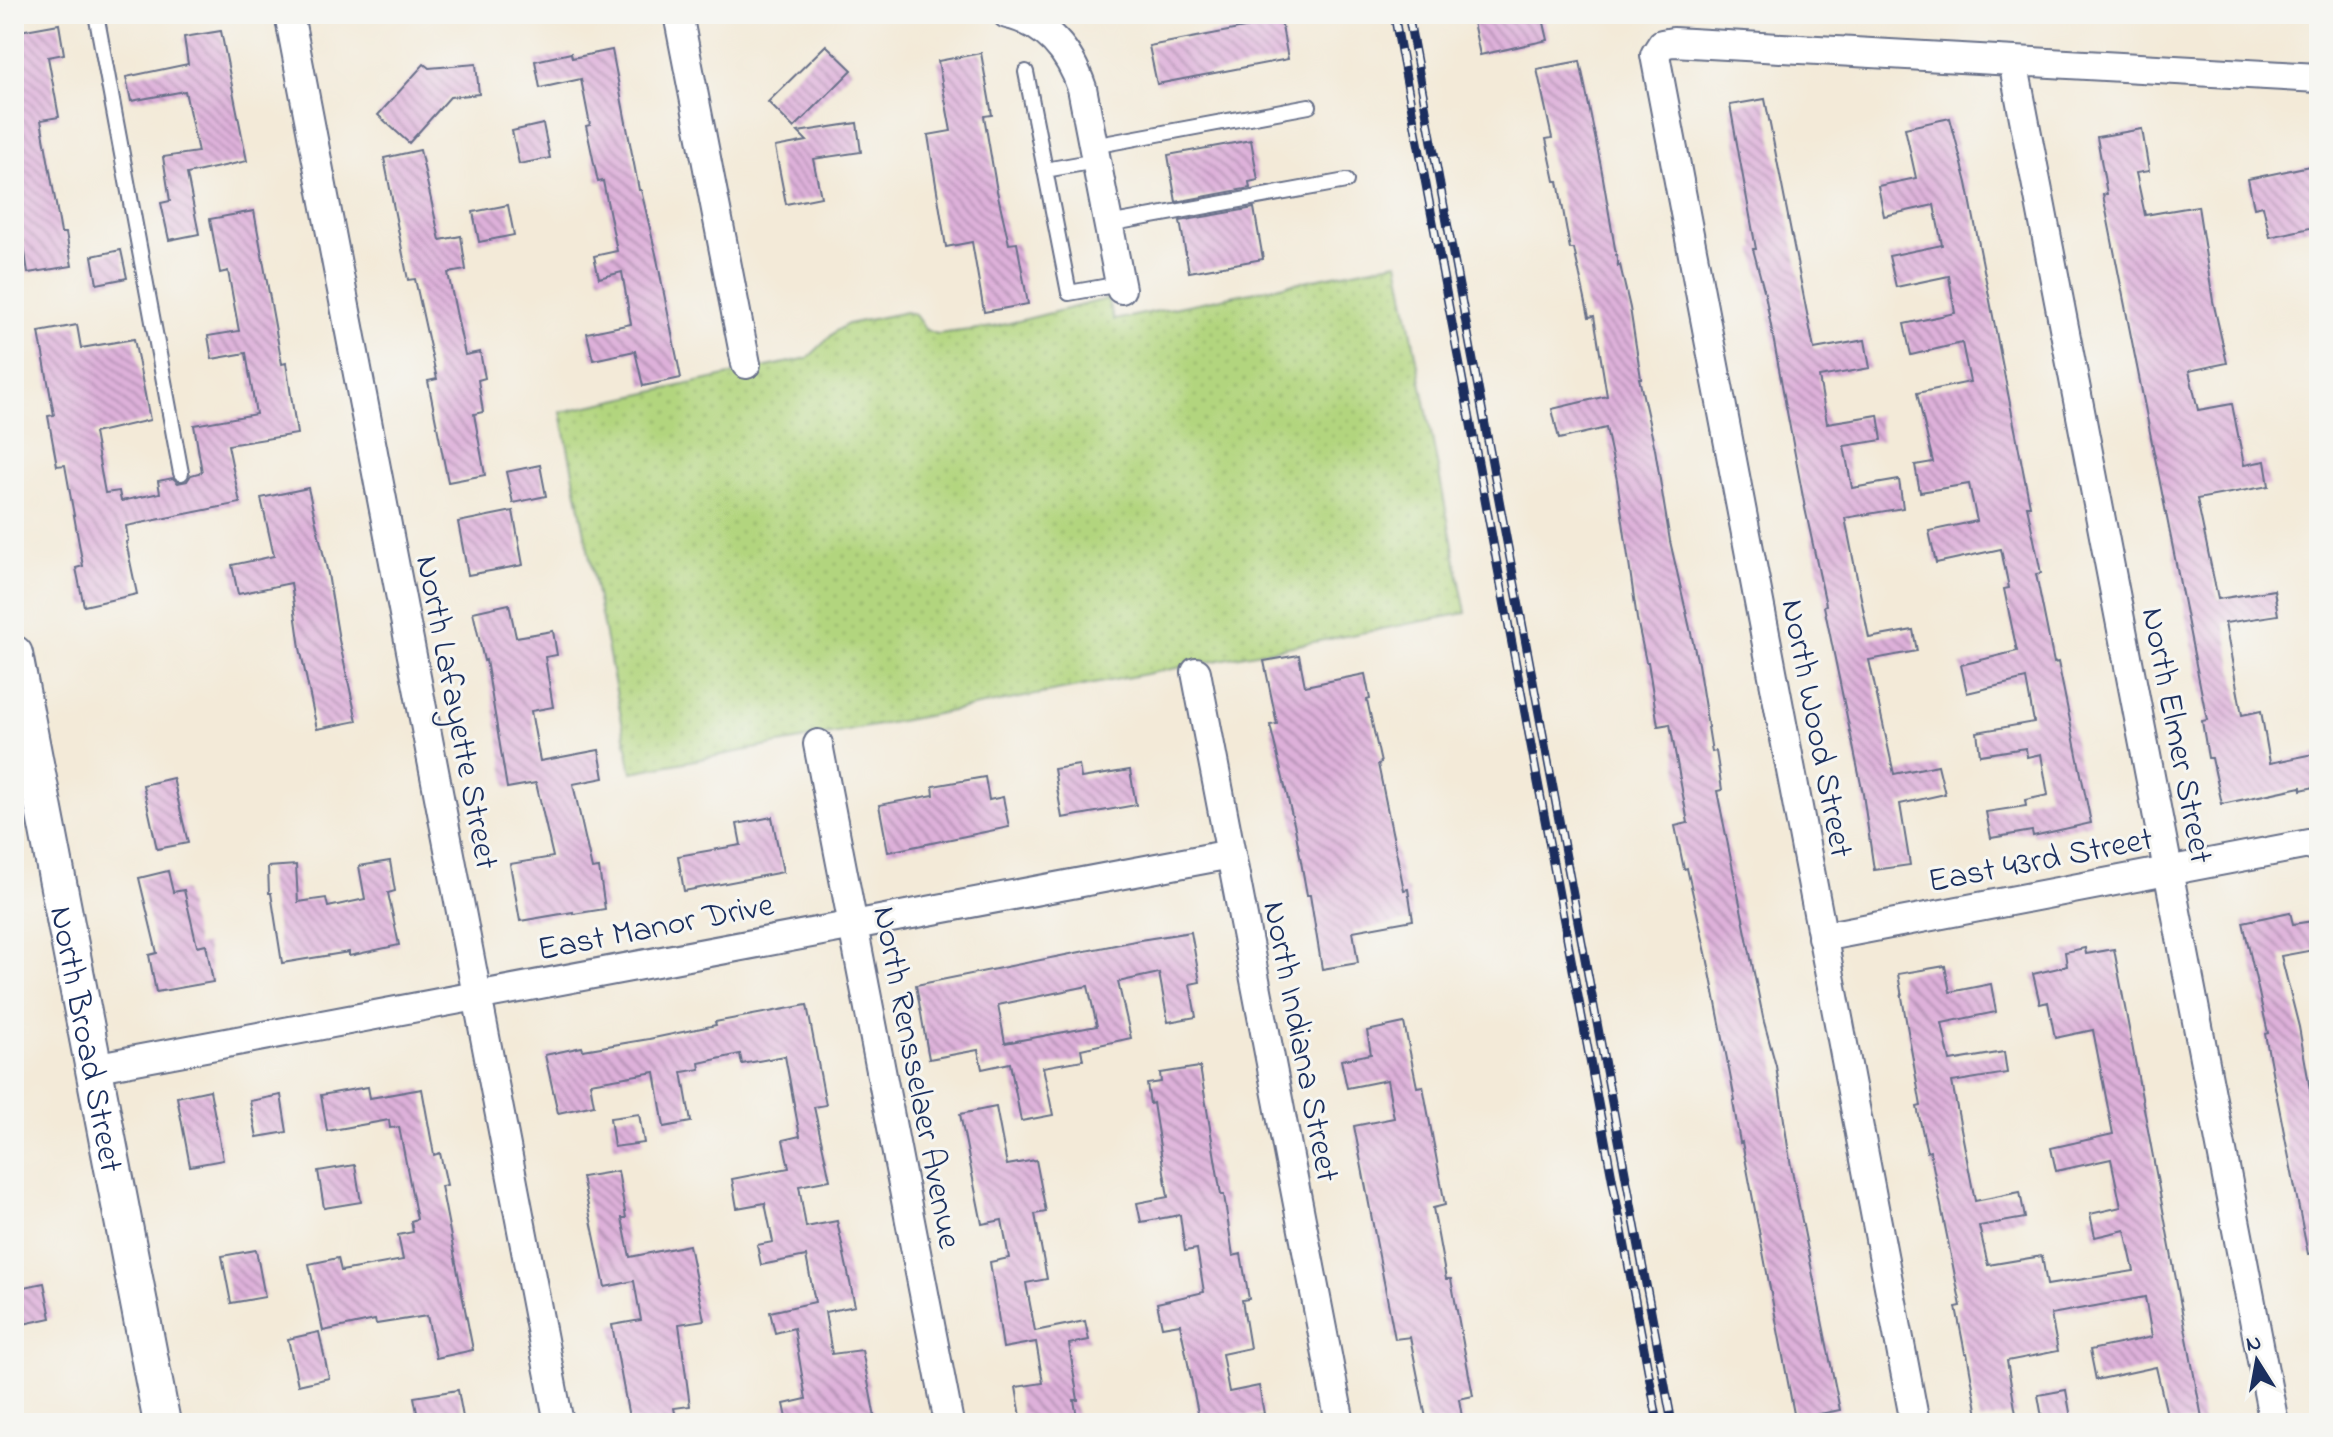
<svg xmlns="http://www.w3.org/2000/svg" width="2333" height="1437" font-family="'Indie Flower',sans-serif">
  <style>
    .grass { fill: url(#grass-dots); stroke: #66826e; stroke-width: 2 }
    .building { fill: url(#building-back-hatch); fill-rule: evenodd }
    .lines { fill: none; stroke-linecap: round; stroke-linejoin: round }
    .service-casing { stroke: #677089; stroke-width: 18 }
    .minor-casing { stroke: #677089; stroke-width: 32 }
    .tertiary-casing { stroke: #677089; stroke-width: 40 }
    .service { stroke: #fff; stroke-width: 14 }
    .minor { stroke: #fff; stroke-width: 28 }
    .tertiary { stroke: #fff; stroke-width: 36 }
    .rail-casing { stroke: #1b2f5e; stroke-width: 9 }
    .rail { stroke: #f6f6f2; stroke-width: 6; stroke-dasharray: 18; stroke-linecap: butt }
    .labels { text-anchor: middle; stroke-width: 6; stroke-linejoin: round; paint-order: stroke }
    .street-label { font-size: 34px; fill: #1b2f5e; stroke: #f6f6f2 }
  </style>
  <defs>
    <pattern id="grass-dots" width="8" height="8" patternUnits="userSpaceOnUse" patternTransform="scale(2)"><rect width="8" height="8" fill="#b2d57e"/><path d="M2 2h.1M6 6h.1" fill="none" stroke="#98b76f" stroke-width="1.8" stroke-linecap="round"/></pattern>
    <pattern id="building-back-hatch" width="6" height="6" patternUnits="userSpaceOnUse" patternTransform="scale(2)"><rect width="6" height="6" fill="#deb1da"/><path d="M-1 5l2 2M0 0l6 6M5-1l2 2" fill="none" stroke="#b390b4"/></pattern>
  </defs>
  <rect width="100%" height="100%" fill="#f6f6f2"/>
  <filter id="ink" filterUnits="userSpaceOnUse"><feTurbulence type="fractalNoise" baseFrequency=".0125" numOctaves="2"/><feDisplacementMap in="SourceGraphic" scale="16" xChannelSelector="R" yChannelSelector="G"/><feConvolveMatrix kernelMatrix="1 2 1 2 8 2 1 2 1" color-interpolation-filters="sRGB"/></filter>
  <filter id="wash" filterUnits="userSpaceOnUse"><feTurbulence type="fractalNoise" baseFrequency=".006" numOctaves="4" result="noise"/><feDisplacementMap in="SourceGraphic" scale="32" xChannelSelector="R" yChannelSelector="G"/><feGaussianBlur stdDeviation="1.8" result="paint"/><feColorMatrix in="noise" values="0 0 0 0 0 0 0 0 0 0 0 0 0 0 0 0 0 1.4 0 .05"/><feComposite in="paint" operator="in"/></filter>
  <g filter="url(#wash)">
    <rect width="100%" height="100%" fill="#f3ead8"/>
    <!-- grass -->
    <path class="grass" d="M 1398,262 L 1466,613 L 632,772 L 561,412 L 808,358 L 836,331 L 848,324 L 906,312 L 915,315 L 926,330 L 937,334 L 994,327 L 1107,299 L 1114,320 Z"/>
    <g id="blocks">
      <!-- building -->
      <path class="building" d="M 1510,14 L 1542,14 L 1548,40 L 1480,55 L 1473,22 Z
        M 1281,21 L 1288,59 L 1157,84 L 1149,46 Z
        M 59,24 L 64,54 L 48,57 L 59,117 L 41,120 L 61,233 L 66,233 L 72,266 L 28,273 L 20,219 L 17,220 L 14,202 L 14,32 Z
        M 221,31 L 247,161 L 187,174 L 199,234 L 169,240 L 161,203 L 170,201 L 163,157 L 198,152 L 185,91 L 131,101 L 126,77 L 188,64 L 184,37 Z
        M 826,45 L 852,70 L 794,128 L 768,102 Z
        M 612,50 L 639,190 L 641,190 L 656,254 L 681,378 L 643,386 L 635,351 L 593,360 L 587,333 L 631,324 L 622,272 L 599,278 L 594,256 L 617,251 L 603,181 L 598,182 L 586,126 L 590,125 L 581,79 L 540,88 L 535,61 L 571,53 L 572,58 Z
        M 981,53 L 992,115 L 984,116 L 997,191 L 1009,244 L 1017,243 L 1028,304 L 984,312 L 972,242 L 946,247 L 928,135 L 951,131 L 938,61 Z
        M 1580,61 L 1602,172 L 1618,266 L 1620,265 L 1630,308 L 1641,378 L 1639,378 L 1655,449 L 1670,541 L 1698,664 L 1712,752 L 1716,751 L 1722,790 L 1717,791 L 1764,1022 L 1776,1066 L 1790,1161 L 1840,1410 L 1795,1419 L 1742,1142 L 1740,1143 L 1733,1101 L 1735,1100 L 1708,962 L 1687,868 L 1684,869 L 1675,826 L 1688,823 L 1670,724 L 1658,726 L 1648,662 L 1646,662 L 1637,619 L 1617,480 L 1606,428 L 1559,439 L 1552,409 L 1607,396 L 1594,316 L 1589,317 L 1574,249 L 1570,249 L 1558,181 L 1555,181 L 1546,139 L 1552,138 L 1537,69 Z
        M 424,64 L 429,68 L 476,64 L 479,94 L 450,97 L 409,143 L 378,115 Z
        M 1765,99 L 1814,349 L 1865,340 L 1870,368 L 1819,377 L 1827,423 L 1878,415 L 1882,440 L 1844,446 L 1852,488 L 1899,480 L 1903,508 L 1845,518 L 1869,638 L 1913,630 L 1917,651 L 1869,660 L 1894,774 L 1938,765 L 1945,794 L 1900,804 L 1910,865 L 1874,870 L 1863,794 L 1824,606 L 1826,605 L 1805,508 L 1765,294 L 1753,249 L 1756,249 L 1730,105 Z
        M 1950,118 L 1967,183 L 2030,506 L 2027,506 L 2041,573 L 2036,574 L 2054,663 L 2058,662 L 2091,823 L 2033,836 L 2032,831 L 1991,838 L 1986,812 L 2026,806 L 2025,800 L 2048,795 L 2041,754 L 2027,757 L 2026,748 L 1980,755 L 1977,732 L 2034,722 L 2026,679 L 1967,693 L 1961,665 L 2017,651 L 2004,589 L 2009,588 L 2001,549 L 1936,563 L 1929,531 L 1977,521 L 1969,484 L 1920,492 L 1915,465 L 1933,462 L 1917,393 L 1970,382 L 1962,343 L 1911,355 L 1904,324 L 1955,313 L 1949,276 L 1896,287 L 1889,256 L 1942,245 L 1934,205 L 1884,216 L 1878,186 L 1916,178 L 1905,128 Z
        M 857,123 L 861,152 L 813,159 L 821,197 L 786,204 L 775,147 L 807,141 L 798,132 Z
        M 543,124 L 550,158 L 519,164 L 512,131 Z
        M 2142,129 L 2149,171 L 2136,173 L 2145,215 L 2198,206 L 2213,301 L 2227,363 L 2189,371 L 2198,410 L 2232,404 L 2244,465 L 2265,461 L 2269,486 L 2197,499 L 2218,599 L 2274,590 L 2278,615 L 2225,623 L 2242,715 L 2261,711 L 2270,763 L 2319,753 L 2319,786 L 2301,790 L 2301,787 L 2222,804 L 2212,758 L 2208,758 L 2202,721 L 2207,720 L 2103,195 L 2107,194 L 2097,137 Z
        M 1251,140 L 1258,180 L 1249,182 L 1250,188 L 1176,202 L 1168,155 Z
        M 420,150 L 440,240 L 461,236 L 466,270 L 448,273 L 465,355 L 480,352 L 485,378 L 478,380 L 483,412 L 474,414 L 485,475 L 448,482 L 428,381 L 437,379 L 415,279 L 408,280 L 384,158 Z
        M 2319,164 L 2319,226 L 2270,237 L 2263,206 L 2254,208 L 2248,179 Z
        M 508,205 L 514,235 L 479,242 L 473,212 Z
        M 1254,208 L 1263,259 L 1189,272 L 1180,221 Z
        M 254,211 L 282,364 L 286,363 L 297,434 L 228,445 L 240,503 L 126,526 L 128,541 L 126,542 L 137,594 L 84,606 L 76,568 L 83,566 L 65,465 L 57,466 L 48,416 L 54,415 L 39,332 L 77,325 L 81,348 L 134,339 L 150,420 L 94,433 L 105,493 L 119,491 L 121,501 L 160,493 L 158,481 L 173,478 L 178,483 L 187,481 L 191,475 L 202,472 L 194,425 L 256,414 L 246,353 L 212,359 L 208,336 L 239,331 L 228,271 L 220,273 L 210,219 Z
        M 121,250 L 127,278 L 97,284 L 92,256 Z
        M 540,465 L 546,496 L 513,503 L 506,472 Z
        M 308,488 L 328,574 L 339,640 L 357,721 L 317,729 L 300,648 L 291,583 L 238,594 L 232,565 L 274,556 L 261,498 Z
        M 513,511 L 523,565 L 468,575 L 458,522 Z
        M 509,604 L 516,637 L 553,631 L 557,655 L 545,657 L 553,707 L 531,711 L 540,761 L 599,750 L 604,778 L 573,784 L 592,869 L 599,868 L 605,909 L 573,914 L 573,912 L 520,921 L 510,864 L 553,857 L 536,783 L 507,788 L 486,660 L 484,661 L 473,612 Z
        M 1299,655 L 1305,686 L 1365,674 L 1370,699 L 1367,700 L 1381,763 L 1378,764 L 1404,890 L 1408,889 L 1413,920 L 1353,931 L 1358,963 L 1322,969 L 1310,895 L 1307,895 L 1295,828 L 1270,725 L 1277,724 L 1264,661 Z
        M 1079,765 L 1081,778 L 1130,770 L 1136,805 L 1062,818 L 1054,769 Z
        M 985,777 L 989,800 L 1003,797 L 1009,827 L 888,852 L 879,805 L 934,795 L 933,786 Z
        M 173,778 L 188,843 L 157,849 L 143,785 Z
        M 772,817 L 783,872 L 684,891 L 678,856 L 741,845 L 737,824 Z
        M 390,861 L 395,891 L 388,893 L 399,945 L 349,956 L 349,952 L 282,963 L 271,893 L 269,893 L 268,867 L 296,865 L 298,902 L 326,898 L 328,907 L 365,899 L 359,866 Z
        M 168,871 L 173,892 L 184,890 L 197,946 L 206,944 L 213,982 L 156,992 L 149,955 L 157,953 L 139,878 Z
        M 2290,912 L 2293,924 L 2319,920 L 2319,949 L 2281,956 L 2299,1027 L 2319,1140 L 2319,1253 L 2308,1254 L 2273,1077 L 2265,1034 L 2268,1033 L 2243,922 Z
        M 1191,932 L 1200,982 L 1190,984 L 1196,1017 L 1168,1022 L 1159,973 L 1118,982 L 1131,1038 L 1081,1049 L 1083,1060 L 1043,1067 L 1053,1115 L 1021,1121 L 1010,1063 L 982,1069 L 978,1050 L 929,1059 L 916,985 L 1140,940 ZM 1088,986 L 1097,1026 L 1005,1043 L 998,1005 Z
        M 2085,948 L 2086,954 L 2114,949 L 2203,1423 L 2169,1423 L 2156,1367 L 2096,1380 L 2090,1350 L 2152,1337 L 2145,1297 L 2051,1314 L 2058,1351 L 2007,1361 L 2016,1414 L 1979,1421 L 1967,1353 L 1965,1353 L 1956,1307 L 1961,1306 L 1930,1151 L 1927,1152 L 1917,1107 L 1921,1106 L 1898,974 L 1945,966 L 1950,992 L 1991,984 L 1996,1012 L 1942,1023 L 1950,1061 L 2004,1052 L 2007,1073 L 1952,1082 L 1975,1201 L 2020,1192 L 2025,1218 L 1979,1226 L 1988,1265 L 2042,1256 L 2047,1285 L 2134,1271 L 2125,1230 L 2095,1237 L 2090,1214 L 2121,1207 L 2111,1159 L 2056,1171 L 2051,1148 L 2113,1134 L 2093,1030 L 2055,1038 L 2048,1002 L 2040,1004 L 2033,974 L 2067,966 L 2065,952 Z
        M 807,1005 L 826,1105 L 814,1107 L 830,1180 L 799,1186 L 806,1227 L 837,1221 L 855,1306 L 825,1312 L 832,1354 L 862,1350 L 876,1423 L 844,1423 L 843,1416 L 813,1423 L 788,1423 L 784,1404 L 806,1399 L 794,1328 L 775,1333 L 770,1312 L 815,1302 L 806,1256 L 761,1265 L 757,1245 L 773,1242 L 765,1203 L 737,1208 L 732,1179 L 789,1168 L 783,1140 L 800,1136 L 785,1056 L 742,1064 L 740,1054 L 699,1063 L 700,1069 L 682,1072 L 691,1122 L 664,1127 L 655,1072 L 590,1083 L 594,1105 L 558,1113 L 545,1055 L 582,1047 L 583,1050 L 649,1039 L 716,1025 L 715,1022 Z
        M 1404,1023 L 1417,1087 L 1423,1086 L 1445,1205 L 1433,1208 L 1446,1279 L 1451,1279 L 1473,1396 L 1459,1399 L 1463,1423 L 1427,1423 L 1410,1337 L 1395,1339 L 1354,1126 L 1394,1118 L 1387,1080 L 1347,1088 L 1341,1060 L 1371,1054 L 1367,1031 Z
        M 1200,1067 L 1221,1195 L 1224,1195 L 1233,1256 L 1241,1254 L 1249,1299 L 1242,1300 L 1250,1348 L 1222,1354 L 1229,1392 L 1259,1386 L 1264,1414 L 1247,1416 L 1249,1423 L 1200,1423 L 1180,1324 L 1162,1327 L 1157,1303 L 1204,1292 L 1197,1249 L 1185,1251 L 1180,1215 L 1141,1222 L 1137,1203 L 1168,1197 L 1153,1103 L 1150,1104 L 1147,1084 L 1161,1082 L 1160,1073 Z
        M 368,1087 L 370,1098 L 422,1089 L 434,1155 L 440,1153 L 447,1185 L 441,1186 L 473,1350 L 436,1358 L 427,1316 L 376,1324 L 375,1320 L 323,1331 L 309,1264 L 338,1258 L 341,1271 L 403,1260 L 398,1235 L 413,1232 L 411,1221 L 417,1219 L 399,1127 L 390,1128 L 389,1120 L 327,1131 L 321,1095 Z
        M 210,1090 L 223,1160 L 190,1166 L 177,1097 Z
        M 281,1095 L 287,1132 L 257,1137 L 250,1101 Z
        M 996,1107 L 1007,1165 L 1036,1160 L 1046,1212 L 1035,1214 L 1047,1279 L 1026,1283 L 1035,1331 L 1085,1321 L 1089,1340 L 1069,1344 L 1078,1400 L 1074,1400 L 1078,1423 L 1022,1423 L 1016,1387 L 1043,1383 L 1036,1342 L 1003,1348 L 990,1262 L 1009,1258 L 1002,1220 L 982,1224 L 960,1114 Z
        M 639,1114 L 644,1143 L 614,1147 L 610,1118 Z
        M 355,1165 L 361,1202 L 324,1208 L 318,1171 Z
        M 618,1171 L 626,1218 L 622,1218 L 630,1257 L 689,1245 L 704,1320 L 679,1324 L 690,1406 L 674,1408 L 677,1423 L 630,1423 L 612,1325 L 641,1320 L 634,1281 L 605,1287 L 582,1177 Z
        M 256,1250 L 265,1297 L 231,1303 L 222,1256 Z
        M 44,1283 L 51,1318 L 14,1326 L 14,1289 Z
        M 319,1332 L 329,1378 L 298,1385 L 288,1339 Z
        M 458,1390 L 464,1423 L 419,1423 L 414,1397 Z
        M 2066,1390 L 2071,1418 L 2043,1423 L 2038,1395 Z"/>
    </g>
  </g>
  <g filter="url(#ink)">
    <use href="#blocks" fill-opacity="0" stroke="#677089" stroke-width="2"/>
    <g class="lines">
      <defs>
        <path id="service" d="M 96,14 L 181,473
          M 1026,72 L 1069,293 L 1120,284
          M 1093,146 L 1309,106
          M 1045,170 L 1096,161
          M 1108,224 L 1346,181"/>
        <path id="minor" d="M 289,14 L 559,1423
          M 678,14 L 746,364
          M 1007,14 C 1047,23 1070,52 1082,88 L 1121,289
          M 2013,61 L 2274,1423
          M 1196,672 L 1340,1423
          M 818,744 L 949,1423
          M 1822,937 L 2319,842
          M 93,1068 L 1231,854
          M 1915,1423 L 1655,55 L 1662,44 L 1673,42 L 2319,78"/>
        <g id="tertiary">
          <path id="s1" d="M 14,654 L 162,1423"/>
        </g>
      </defs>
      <!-- service casing -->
      <use href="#service" class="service-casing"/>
      <!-- minor casing -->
      <use href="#minor" class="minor-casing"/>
      <!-- tertiary casing -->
      <use href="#tertiary" class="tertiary-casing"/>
      <!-- service -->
      <use href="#service" class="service"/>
      <!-- minor -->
      <use href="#minor" class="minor"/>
      <!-- tertiary -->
      <use href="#tertiary" class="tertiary"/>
      <defs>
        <path id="rail" d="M 1394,14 L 1658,1423
          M 1408,14 L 1672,1423"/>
      </defs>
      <!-- rail casing -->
      <use href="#rail" class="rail-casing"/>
      <!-- rail -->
      <use href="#rail" class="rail"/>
    </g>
  </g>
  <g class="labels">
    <!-- street labels -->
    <g class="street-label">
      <text transform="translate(459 712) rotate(79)" y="12">North Lafayette Street</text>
      <text transform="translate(1819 728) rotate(79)" y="12">North Wood Street</text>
      <text transform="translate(2179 735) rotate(79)" y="12">North Elmer Street</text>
      <text transform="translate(2040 858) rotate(-11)" y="12">East 43rd Street</text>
      <text transform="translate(655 925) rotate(-11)" y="12">East Manor Drive</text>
      <text dy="12" stroke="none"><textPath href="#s1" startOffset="392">North Broad Street</textPath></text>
      <text transform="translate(1303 1041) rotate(79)" y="12">North Indiana Street</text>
      <text transform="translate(919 1077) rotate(79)" y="12">North Rensselaer Avenue</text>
    </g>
  </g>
  <!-- margin -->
  <rect width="2333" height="1437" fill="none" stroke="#f6f6f2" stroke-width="48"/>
  <!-- north arrow -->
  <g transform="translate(2257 1361) rotate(349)" stroke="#f6f6f2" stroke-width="6" paint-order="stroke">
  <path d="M0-6L14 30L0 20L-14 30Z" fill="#1b2f5e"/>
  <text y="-12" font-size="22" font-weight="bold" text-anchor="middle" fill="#1b2f5e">N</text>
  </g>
</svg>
